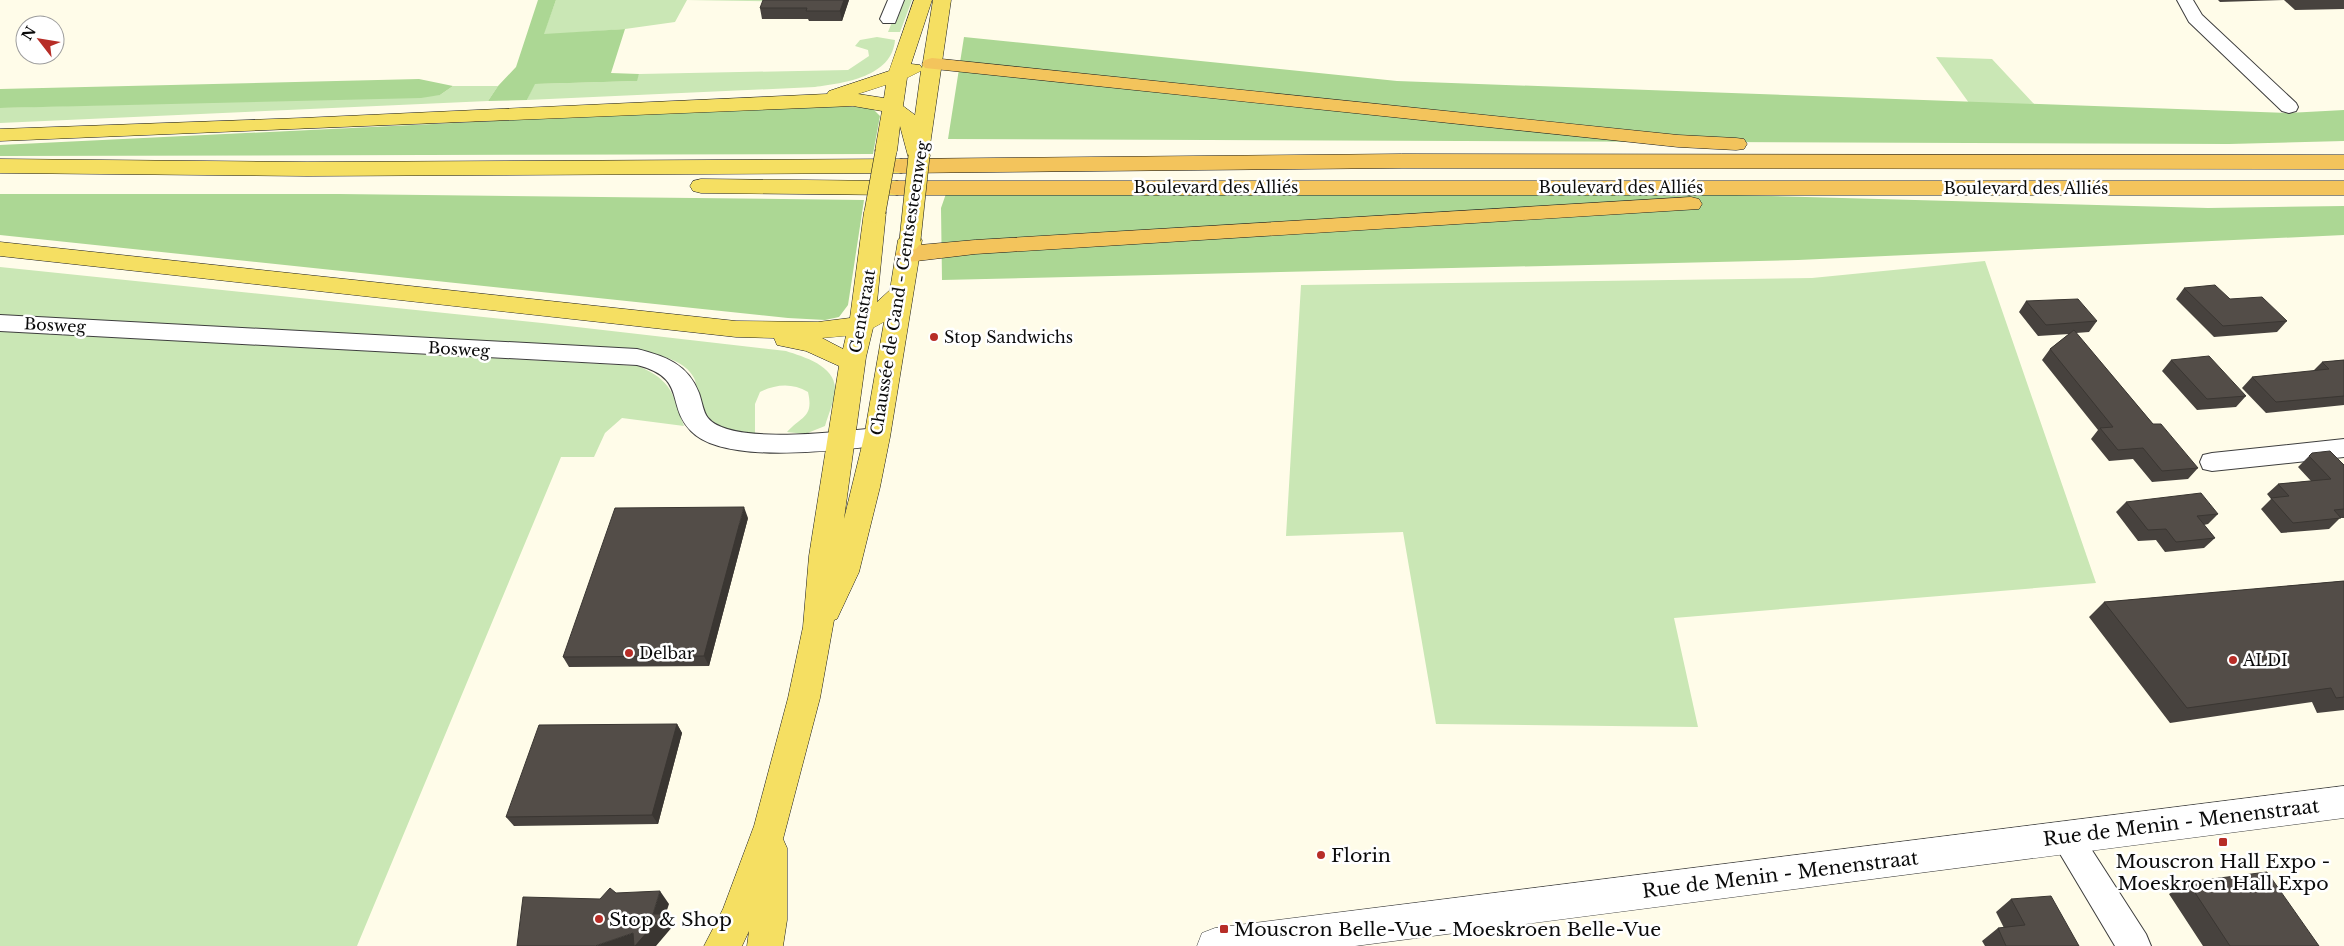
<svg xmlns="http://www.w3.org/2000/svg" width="2344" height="946" font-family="'Libre Baskerville',serif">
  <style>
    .green { fill: #cae7b5 }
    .forest { fill: #acd794 }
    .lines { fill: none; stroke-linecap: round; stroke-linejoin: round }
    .minor-casing { stroke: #3e3e3e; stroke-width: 2 }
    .tertiary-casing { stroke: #3e3e3e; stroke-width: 1 }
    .primary-casing { stroke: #1c1c1c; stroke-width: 1 }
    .trunk-casing { stroke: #1c1c1c; stroke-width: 1 }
    .minor { fill: #fff; fill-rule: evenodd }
    .tertiary { fill: #fff; fill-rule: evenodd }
    .primary { fill: #f5df62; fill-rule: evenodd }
    .trunk { fill: #f3c45c; fill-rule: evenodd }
    .primary-bridge-casing { stroke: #1c1c1c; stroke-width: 22; stroke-linecap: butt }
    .primary-bridge { stroke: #f5df62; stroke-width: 21 }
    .wall { fill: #47423e }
    .shaded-wall { fill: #3a3632 }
    .building { fill: #534d48; stroke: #3a3632 }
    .poi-dot { fill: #b72d27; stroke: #fff; stroke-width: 2 }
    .labels { text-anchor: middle; stroke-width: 5; stroke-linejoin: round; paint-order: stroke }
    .street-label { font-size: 16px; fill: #0b0b0b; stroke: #fff }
    .poi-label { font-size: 16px; fill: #0b0b0b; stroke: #fff; text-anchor: start }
    .near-street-label { font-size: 19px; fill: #0b0b0b; stroke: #fff }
    .near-poi-label { font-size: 19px; fill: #0b0b0b; stroke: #fff; text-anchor: start }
  </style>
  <rect width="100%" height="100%" fill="#fffce9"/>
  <!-- green -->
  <path class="green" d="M 556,0 L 818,0 L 817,2 L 687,0 L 675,22 L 625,29 L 543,35 Z
    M 901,0 L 912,0 L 900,32 L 888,32 Z
    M 877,37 L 895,40 C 892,77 844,83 815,87 L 527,100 L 534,84 L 636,81 L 639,74 L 848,70 L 869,56 L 868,50 L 855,46 L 860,40 Z
    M 1936,57 L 1992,59 L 2035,105 L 1969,103 Z
    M 453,86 L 498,86 L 488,101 L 0,123 L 0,108 L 440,95 Z
    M 1985,261 L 2096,583 L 1674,618 L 1698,727 L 1436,724 L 1403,532 L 1286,536 L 1301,285 L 1812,278 Z
    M 0,267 L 542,323 L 786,351 C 804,357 837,366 835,391 C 834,402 828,415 825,426 L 805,434 L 787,432 C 801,416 814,418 808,392 C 792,383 777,384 760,392 L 755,404 L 755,435 C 726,430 708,428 697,397 C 696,391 697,383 694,378 C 686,361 660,355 643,352 L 0,315 Z
    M 0,331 L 638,366 C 673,381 672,393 684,426 L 622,418 L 605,433 L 594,457 L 561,457 L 357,946 L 0,946 Z"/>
  <!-- forest -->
  <path class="forest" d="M 538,0 L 556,0 L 544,34 L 625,29 L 611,73 L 639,74 L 637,81 L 535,84 L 527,100 L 488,101 L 498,86 L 516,67 Z
    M 964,37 L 1397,81 L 2288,113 L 2344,110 L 2344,141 L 2229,144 L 948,139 Z
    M 419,79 L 453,86 L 440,95 L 421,98 L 0,108 L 0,89 Z
    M 823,105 L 872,108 L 880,116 L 873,154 L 0,156 L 0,145 Z
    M 1411,186 L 2208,208 L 2344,206 L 2344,235 L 1798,260 L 942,280 L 941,208 L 948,188 Z
    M 0,194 L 339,194 L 864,200 L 848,305 L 839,317 L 825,320 L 788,318 L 0,235 Z"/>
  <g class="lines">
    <defs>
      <path id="minor" d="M 888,0 L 904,0 L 895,23 L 883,23 L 880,19 Z
        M 2177,0 L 2193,0 L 2202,15 L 2296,103 L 2298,107 L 2296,111 L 2289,113 L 2282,111 L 2189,22 Z
        M 0,315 L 637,349 C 665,356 688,364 699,393 C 702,401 703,412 708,418 C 731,446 842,431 877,428 L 886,431 L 889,437 L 886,443 L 877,446 C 834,450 723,465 691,431 C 665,404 688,378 637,365 L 0,331 Z
        M 2344,439 L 2344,457 L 2212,471 L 2203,469 L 2200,462 L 2203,455 L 2212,453 Z
        M 2066,822 L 2077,827 L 2146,934 L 2151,946 L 2115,946 L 2050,837 L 2055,827 Z"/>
      <path id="tertiary" d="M 2344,786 L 2344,818 L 1355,946 L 1197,946 L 1202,933 L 1215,928 Z"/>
      <path id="primary" d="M 914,0 L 932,0 L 911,64 L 920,65 L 922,68 L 933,0 L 951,0 L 929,152 L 930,156 L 927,161 L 919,162 L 911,161 L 908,156 L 900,126 L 897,151 L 894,156 L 886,157 L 878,156 L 875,151 L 882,111 L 853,106 L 0,141 L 0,129 L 302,118 L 827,94 L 829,91 L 889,71 ZM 921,71 L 915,115 L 903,106 L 907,78 ZM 886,85 L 884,98 L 858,94 Z
        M 0,159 L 307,162 L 901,159 L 909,161 L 912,166 L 909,171 L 901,173 L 307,176 L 0,173 Z
        M 701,179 L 897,181 L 905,183 L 908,188 L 905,193 L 897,195 L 701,193 L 693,191 L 690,186 L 693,181 Z
        M 875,205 L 883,207 L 886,212 L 877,302 L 890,290 L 898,240 L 902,235 L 910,233 L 918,235 L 922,240 L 890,437 L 880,487 L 859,572 L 837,619 L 834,620 L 820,698 L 783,839 L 787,848 L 787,920 L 783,946 L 747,946 L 749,931 L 742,946 L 704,946 L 723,909 L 754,826 L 788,698 L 803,627 L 809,556 L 839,366 L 806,351 L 777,345 L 774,338 L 736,337 L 0,256 L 0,242 L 736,321 L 818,322 L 850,318 L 864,212 L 867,207 ZM 884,322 L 864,437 L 844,519 L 866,357 L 873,328 ZM 846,336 L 843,349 L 822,338 Z"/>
      <path id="trunk" d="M 932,58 L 1678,135 L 1736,138 L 1744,139 L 1747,144 L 1744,149 L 1736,150 L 1678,147 L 925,68 L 922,64 L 925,60 Z
        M 1402,154 L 2344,155 L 2344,169 L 1402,168 L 901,173 L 893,171 L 890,166 L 893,161 L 901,159 Z
        M 897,181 L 2344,181 L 2344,195 L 897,195 L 889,193 L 886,188 L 889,183 Z
        M 1691,197 L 1699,199 L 1702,204 L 1699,209 L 975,254 L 908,262 L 900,259 L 896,254 L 900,249 L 908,246 L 975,240 Z"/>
    </defs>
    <!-- minor casing -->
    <use href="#minor" class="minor-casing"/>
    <!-- tertiary casing -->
    <use href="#tertiary" class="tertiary-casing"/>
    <!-- primary casing -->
    <use href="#primary" class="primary-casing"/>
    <!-- trunk casing -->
    <use href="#trunk" class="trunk-casing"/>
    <!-- minor -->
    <use href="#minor" class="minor"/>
    <!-- tertiary -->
    <use href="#tertiary" class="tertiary"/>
    <!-- primary -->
    <use href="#primary" class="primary"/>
    <!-- trunk -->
    <use href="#trunk" class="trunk"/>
    <defs>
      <path id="primary-bridge" d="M 875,212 L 886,151
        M 910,240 L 919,156"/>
    </defs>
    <!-- primary-bridge casing -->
    <use href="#primary-bridge" class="primary-bridge-casing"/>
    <!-- primary-bridge -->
    <use href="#primary-bridge" class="primary-bridge"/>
  </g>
  <!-- wall -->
  <path class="wall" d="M 849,0 L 842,21 L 809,21 L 808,19 L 762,19 L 760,8 Z
    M 2218,0 L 2344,0 L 2344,9 L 2295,10 L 2284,0 L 2220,2 Z
    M 2184,288 L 2230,299 L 2287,321 L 2277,332 L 2214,337 L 2176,299 Z
    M 2026,301 L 2097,321 L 2089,332 L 2076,333 L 2153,424 L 2198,468 L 2188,479 L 2152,482 L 2133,459 L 2109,461 L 2091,439 L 2098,430 L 2042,360 L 2050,349 L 2069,334 L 2038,336 L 2019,312 Z
    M 2171,360 L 2246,396 L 2236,407 L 2197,410 L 2162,371 Z
    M 2344,360 L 2344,405 L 2266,413 L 2242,388 L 2252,377 L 2313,371 L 2322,362 Z
    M 2312,453 L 2344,465 L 2344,518 L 2340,518 L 2329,529 L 2281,533 L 2261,509 L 2271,499 L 2267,494 L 2278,484 L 2311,481 L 2298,467 Z
    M 2126,502 L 2218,514 L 2208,524 L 2204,525 L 2215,538 L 2204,548 L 2165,552 L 2156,540 L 2138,541 L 2116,512 Z
    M 748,518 L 709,666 L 569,667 L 563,657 Z
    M 2344,581 L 2344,710 L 2317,713 L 2312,702 L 2170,723 L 2089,617 L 2104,602 Z
    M 677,724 L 682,733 L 658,824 L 514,826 L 506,817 Z
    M 2188,882 L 2319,946 L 2203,946 L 2169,894 Z
    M 2011,899 L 2079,946 L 1985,946 L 1982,941 L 1998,928 L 2004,928 L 1996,912 Z"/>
  <!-- shaded-wall -->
  <path class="shaded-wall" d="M 844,0 L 849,0 L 842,21 L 840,11 Z
    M 744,507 L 748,518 L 709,666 L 704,656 Z
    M 677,724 L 682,733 L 658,824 L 652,815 Z
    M 660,891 L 669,904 L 665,916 L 673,926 L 656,946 L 595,946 L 633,933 L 653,914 Z"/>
  <!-- building -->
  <path class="building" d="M 763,0 L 844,0 L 840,11 L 806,11 L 807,8 L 760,8 Z
    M 2215,285 L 2230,299 L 2262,297 L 2287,321 L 2223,326 L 2184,288 Z
    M 2078,299 L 2097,321 L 2046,325 L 2026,301 Z
    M 2074,330 L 2153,424 L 2161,424 L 2198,468 L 2162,471 L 2143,448 L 2118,450 L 2100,428 L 2113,427 L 2050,349 Z
    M 2209,356 L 2246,396 L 2207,399 L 2171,360 Z
    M 2344,360 L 2344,396 L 2276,402 L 2252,377 L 2329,369 L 2322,362 Z
    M 2330,451 L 2344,465 L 2344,509 L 2334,510 L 2341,518 L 2293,523 L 2271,498 L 2289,496 L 2278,484 L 2331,479 L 2309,456 L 2312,453 Z
    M 2201,493 L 2218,514 L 2197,516 L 2215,538 L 2176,542 L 2166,529 L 2148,530 L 2126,502 Z
    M 744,507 L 704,656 L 563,657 L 615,508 Z
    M 2344,581 L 2344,697 L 2336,698 L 2331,688 L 2187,708 L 2104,602 Z
    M 677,724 L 652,815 L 506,817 L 539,725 Z
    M 2267,872 L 2319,946 L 2230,946 L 2188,882 Z
    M 610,888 L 616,893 L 660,891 L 653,914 L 663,914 L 635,946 L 634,946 L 633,933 L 595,946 L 517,946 L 523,897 L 600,899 Z
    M 2051,896 L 2079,946 L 2006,946 L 1998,928 L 2025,925 L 2011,899 Z"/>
  <!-- markers -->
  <g class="poi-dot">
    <circle cx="934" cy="337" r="5"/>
    <circle cx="629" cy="653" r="5"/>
    <circle cx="2233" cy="660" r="5"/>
    <rect x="2218" y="837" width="10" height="10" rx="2.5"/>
    <circle cx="1321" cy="855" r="5"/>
    <circle cx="599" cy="919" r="5"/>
    <rect x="1219" y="924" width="10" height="10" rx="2.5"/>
  </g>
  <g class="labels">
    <!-- street labels -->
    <g class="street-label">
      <text x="1216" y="193">Boulevard des Alliés</text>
      <text x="1621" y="193">Boulevard des Alliés</text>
      <text x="2026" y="194">Boulevard des Alliés</text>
      <text transform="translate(899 288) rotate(-81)" y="6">Chaussée de Gand - Gentsesteenweg</text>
      <text transform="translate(862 311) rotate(-80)" y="6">Gentstraat</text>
      <text transform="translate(55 325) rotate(3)" y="6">Bosweg</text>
      <text transform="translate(459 349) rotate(3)" y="6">Bosweg</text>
    </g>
    <!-- poi labels -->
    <g class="poi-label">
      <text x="944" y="343">Stop Sandwichs</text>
      <text x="639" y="659">Delbar</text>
      <text x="2243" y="666">ALDI</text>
    </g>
    <!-- near-street labels -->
    <g class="near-street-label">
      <text transform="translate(2181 822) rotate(-7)" y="7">Rue de Menin - Menenstraat</text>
      <text transform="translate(1780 874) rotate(-7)" y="7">Rue de Menin - Menenstraat</text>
    </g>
    <!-- near-poi labels -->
    <g class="near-poi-label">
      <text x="1331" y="862">Florin</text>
      <text x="2223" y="868" text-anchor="middle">Mouscron Hall Expo -<tspan x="2223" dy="22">Moeskroen Hall Expo</tspan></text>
      <text x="609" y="926">Stop &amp; Shop</text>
      <text x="1234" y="936">Mouscron Belle-Vue - Moeskroen Belle-Vue</text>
    </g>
  </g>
  <!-- north arrow -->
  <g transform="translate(40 40) rotate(301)"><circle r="24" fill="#ffffff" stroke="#9d9d9d"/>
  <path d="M0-4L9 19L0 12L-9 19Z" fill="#b72d27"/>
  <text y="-8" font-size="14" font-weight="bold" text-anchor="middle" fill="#0b0b0b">N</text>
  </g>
</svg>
